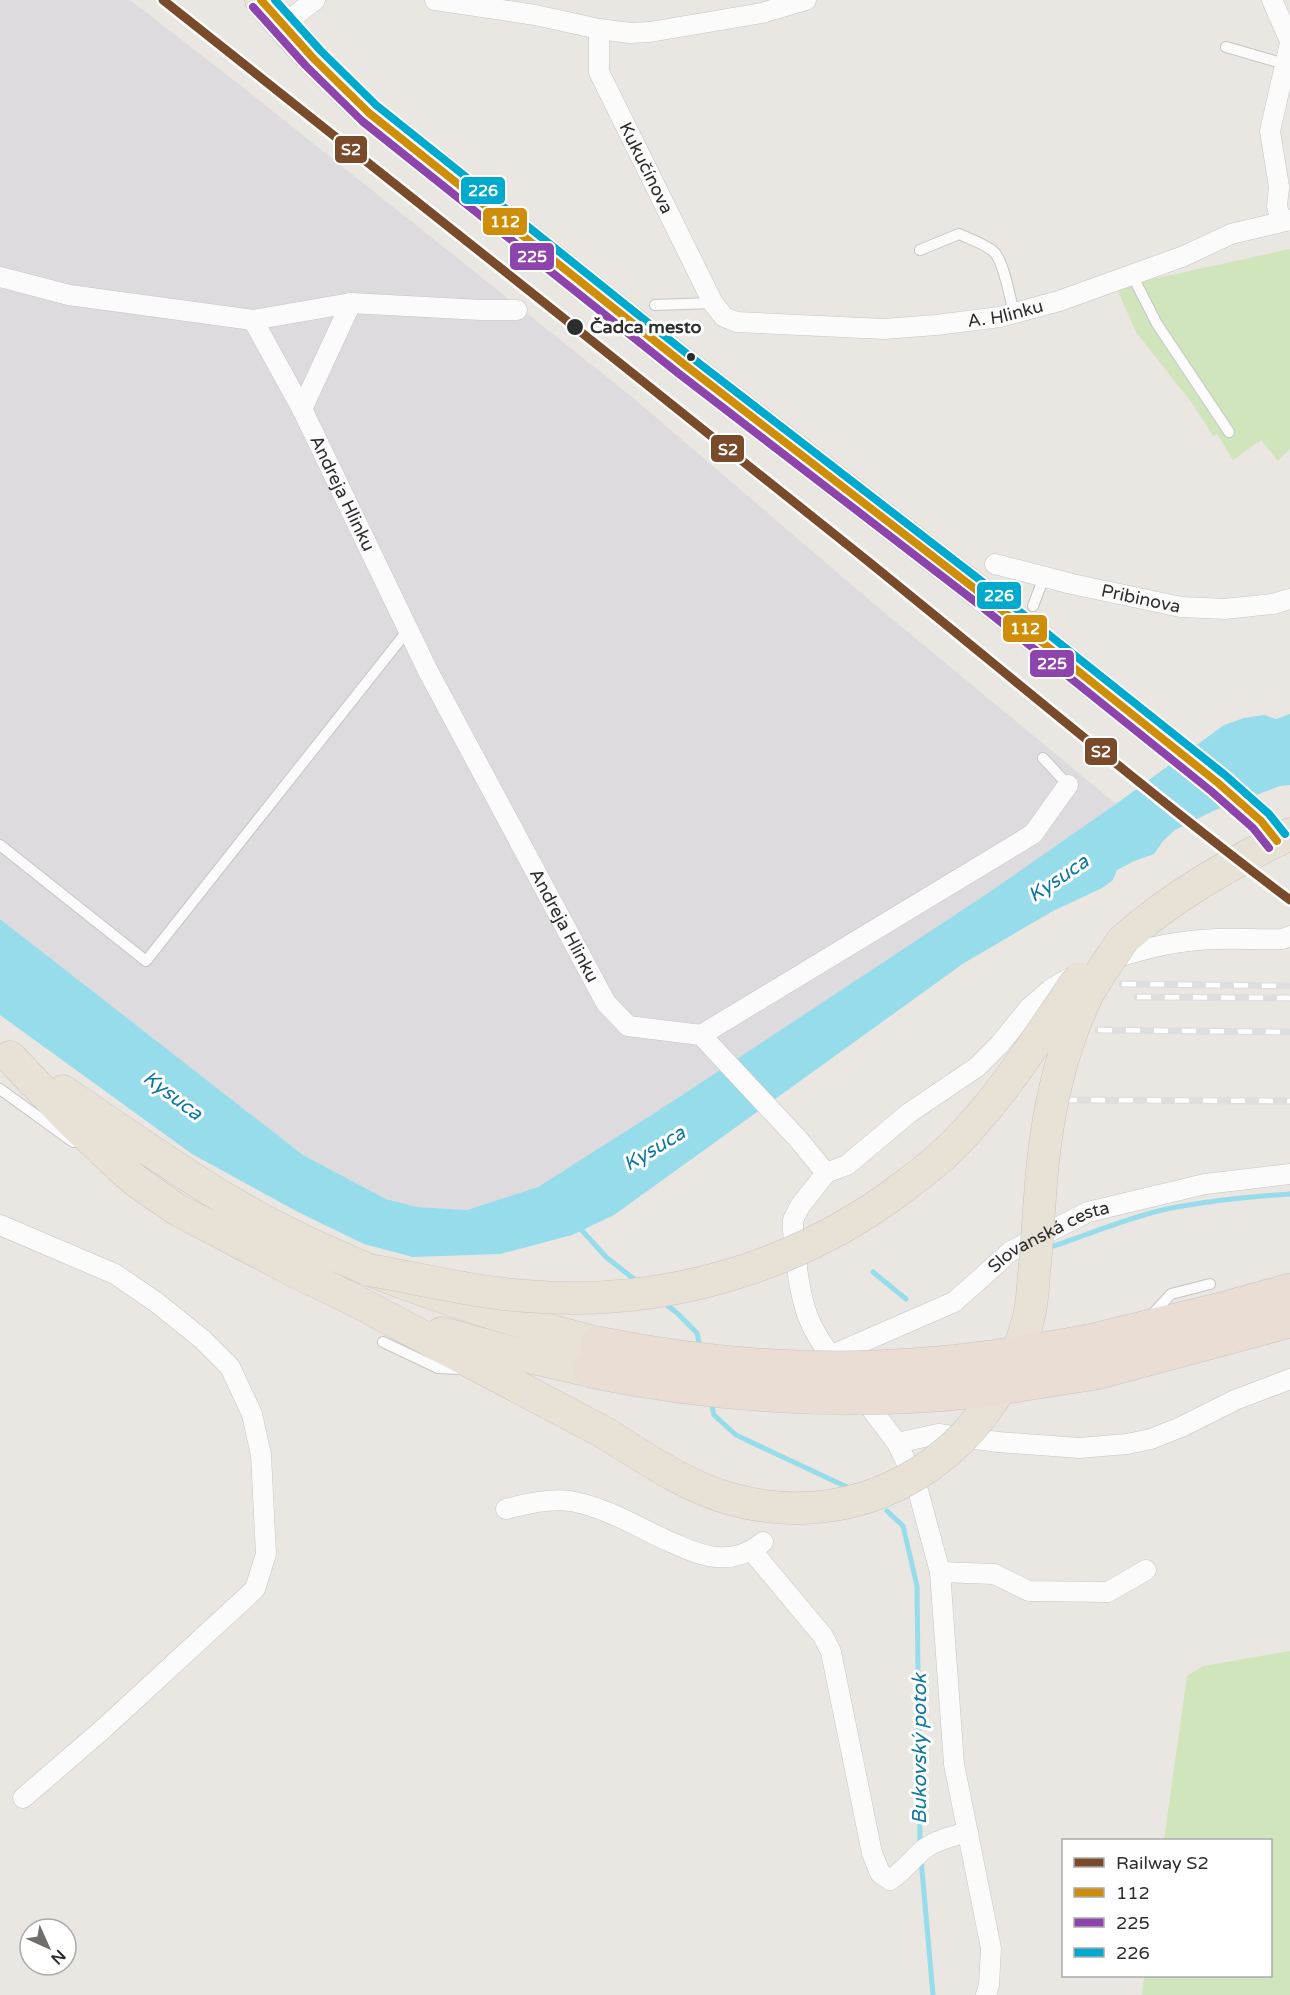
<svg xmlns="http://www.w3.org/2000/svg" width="1290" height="1995" font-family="'Varela Round',sans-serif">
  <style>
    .industrial { fill: #dedbde }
    .green { fill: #d0e5bc }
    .water { fill: #97dcea }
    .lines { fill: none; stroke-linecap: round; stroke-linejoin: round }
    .stream { stroke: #97dcea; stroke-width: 5 }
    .service-casing { stroke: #c6c5c5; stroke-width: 12 }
    .minor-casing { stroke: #c6c5c5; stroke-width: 21 }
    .primary-casing { stroke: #c6c4c3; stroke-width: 33 }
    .motorway-casing { stroke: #c6c4c3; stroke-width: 34 }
    .service { stroke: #fcfbfb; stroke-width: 10 }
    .minor { stroke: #fcfbfb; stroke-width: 20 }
    .primary { stroke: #e7e2d5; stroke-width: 32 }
    .motorway { stroke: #e9ddd4; stroke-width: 33 }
    .rail-casing { stroke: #dfdedf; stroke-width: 7 }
    .rail { stroke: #fff; stroke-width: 4.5; stroke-dasharray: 14; stroke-linecap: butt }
    .primary-bridge-casing { stroke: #c6c4c3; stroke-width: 33; stroke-linecap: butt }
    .motorway-bridge-casing { stroke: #c6c4c3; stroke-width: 34; stroke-linecap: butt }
    .primary-bridge { stroke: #e7e2d5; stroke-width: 32 }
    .motorway-bridge { stroke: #e9ddd4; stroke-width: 33 }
    .bus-1-casing { stroke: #fff; stroke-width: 12 }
    .bus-2-casing { stroke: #fff; stroke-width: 12 }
    .bus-3-casing { stroke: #fff; stroke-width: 12 }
    .bus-1 { stroke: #cf8e09; stroke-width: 8 }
    .bus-2 { stroke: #8e44ad; stroke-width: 8 }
    .bus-3 { stroke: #00a9ce; stroke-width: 8 }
    .rail-1-casing { stroke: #fff; stroke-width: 14 }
    .rail-1 { stroke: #7a4b2a; stroke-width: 9 }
    .stop-dot { fill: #2d2d2d; stroke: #fff; stroke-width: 2 }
    .labels { text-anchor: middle; stroke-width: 6; stroke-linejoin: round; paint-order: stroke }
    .street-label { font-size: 18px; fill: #2d2d2d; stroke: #fff }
    .stop-label { font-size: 18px; font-weight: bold; fill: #2d2d2d; stroke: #fff; text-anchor: start }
    .water-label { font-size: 20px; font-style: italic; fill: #0e789f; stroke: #fff }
    .line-badge { stroke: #fff; stroke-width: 2 }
    .badge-label { font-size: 16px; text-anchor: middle; font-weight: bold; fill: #fff }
  </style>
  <rect width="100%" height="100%" fill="#eae6e2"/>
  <!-- industrial -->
  <path class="industrial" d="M 0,0 L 130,0 L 240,85 L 632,397 L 880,609 L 1116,804 L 988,893 L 667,1105 L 538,1187 L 467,1210 L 417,1207 L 386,1199 L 303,1155 L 0,919 Z"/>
  <!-- green -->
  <path class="green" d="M 1290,249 L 1290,449 L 1278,461 L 1261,440 L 1233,460 L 1217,434 L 1213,436 L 1194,406 L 1136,332 L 1116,287 Z
    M 1290,1651 L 1290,1995 L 1142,1995 L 1144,1976 L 1270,1976 L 1270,1840 L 1164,1840 L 1187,1676 L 1203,1666 Z"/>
  <!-- water -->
  <path class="water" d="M 1290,714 L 1290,785 L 1280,786 L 1213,811 L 1175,830 L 1163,841 L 1154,854 L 1134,861 L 1117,870 L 1113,880 L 1102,888 L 1053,911 L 964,963 L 614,1215 L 572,1235 L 500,1254 L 413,1257 L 364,1244 L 298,1212 L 192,1154 L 0,1015 L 0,919 L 303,1155 L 386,1199 L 417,1207 L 467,1210 L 538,1187 L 667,1105 L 988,893 L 1116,804 L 1224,725 L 1244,718 L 1264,715 L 1276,719 Z"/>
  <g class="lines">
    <!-- stream -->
    <path class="stream" d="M 578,1226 L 606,1257 L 639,1283
      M 1054,1246 C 1089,1234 1123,1220 1158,1211 C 1202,1201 1246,1197 1290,1194
      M 873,1272 L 906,1299
      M 663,1302 L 677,1313 L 697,1333 L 700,1349
      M 711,1402 L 714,1415 L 736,1435 L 849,1488
      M 887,1511 L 903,1526 L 917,1586 L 920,1847
      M 921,1859 L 933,1995"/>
    <defs>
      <path id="service" d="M 1226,47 L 1285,64
        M 920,250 L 959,234 C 970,239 983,243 993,251 C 1004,260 1010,299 1014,313
        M 1132,275 L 1157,324 L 1229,432
        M 655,305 L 713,303
        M 1033,606 L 1044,577
        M 1043,758 L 1068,785
        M 0,845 L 146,961 L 408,630
        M 0,1089 L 73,1142
        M 1150,1317 L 1171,1294 L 1210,1284
        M 383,1342 L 438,1368 L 461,1369"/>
      <g id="minor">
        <path d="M 435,0 L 535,15 L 599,29 L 630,33 L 650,32 L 762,13 L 806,0"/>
        <path d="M 1272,0 L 1290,41"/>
        <path d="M 281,26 L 315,0"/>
        <path id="s1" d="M 599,29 L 599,72 L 713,303 L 724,317 L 737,322 L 884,329 L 936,325 L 1000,317 L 1059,301 L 1184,256 L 1231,234 L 1290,220"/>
        <path d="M 1286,221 L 1279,214 L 1277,206 L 1279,187 L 1270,131 L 1290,43"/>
        <path d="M 0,277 L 69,295 L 253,320 L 351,303 L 481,310 L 517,310"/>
        <path id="s2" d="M 253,320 L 302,409 L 428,671 L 606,1003 L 628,1026 L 701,1035 L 798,1139 L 826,1173"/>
        <path d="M 302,409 L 351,303"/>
        <path id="s3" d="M 995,564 L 1072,584 L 1181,607 L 1225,609 L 1272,604 L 1290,599"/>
        <path d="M 1110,960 C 1144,948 1179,940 1216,939 C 1238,938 1260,940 1282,939 L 1290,936"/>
        <path d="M 701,1035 L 1033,834 L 1068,785"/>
        <path d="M 0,1225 L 115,1274 L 156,1302 L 202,1339 L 230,1367 L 252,1414 L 261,1455 L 266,1554 L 255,1589 L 102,1730 L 23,1798"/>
        <path id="s4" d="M 830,1356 L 954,1302 L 1011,1251 L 1088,1212 L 1205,1184 L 1290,1174"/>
        <path d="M 842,1371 C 830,1355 816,1337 809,1319 C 799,1296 795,1255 793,1230 L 793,1220 L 800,1206 L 826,1173 L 847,1165 L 909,1113 L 977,1067 L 999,1045 L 1029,1008 L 1051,989 L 1077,974"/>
        <path d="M 860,1394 L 897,1443 L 916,1483 L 940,1572 L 954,1764 L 991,1948 L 989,1985 L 986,1995"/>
        <path d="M 897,1443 L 938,1434 L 998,1442 L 1079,1448 L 1127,1444 L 1151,1439 L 1181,1427 L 1235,1400 L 1290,1379"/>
        <path d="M 506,1509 C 526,1504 549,1498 570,1501 C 605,1507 636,1526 668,1541 C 683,1547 700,1556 716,1557 C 735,1559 749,1553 763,1542"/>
        <path d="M 752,1551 L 823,1636 L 831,1652 L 872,1853 L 880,1873 L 890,1880 C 904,1871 913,1857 927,1847 C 939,1839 953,1836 968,1832"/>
        <path d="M 940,1572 L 994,1574 L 1029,1591 L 1108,1592 L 1146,1570"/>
      </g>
      <path id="primary" d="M 261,0 C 294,41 331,77 369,113 L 685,365 L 983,595 L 1218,783 L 1261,821 L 1277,841
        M 1122,941 C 1172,896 1230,864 1290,834
        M 10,1057 L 70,1120 L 120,1167 L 136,1181 L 176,1209 L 294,1271 L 352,1299 L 603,1432
        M 63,1091 C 120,1130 175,1169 234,1204 C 347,1270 472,1310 597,1343
        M 442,1333 L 520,1355 L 590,1371"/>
      <path id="motorway" d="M 1089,1341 L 1229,1307 L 1290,1290
        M 1096,1373 L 1290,1321"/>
    </defs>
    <!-- service casing -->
    <use href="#service" class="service-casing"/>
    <!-- minor casing -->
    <use href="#minor" class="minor-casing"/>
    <!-- primary casing -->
    <use href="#primary" class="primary-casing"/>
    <!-- motorway casing -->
    <use href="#motorway" class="motorway-casing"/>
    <!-- service -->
    <use href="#service" class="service"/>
    <!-- minor -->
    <use href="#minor" class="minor"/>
    <!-- primary -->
    <use href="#primary" class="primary"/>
    <!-- motorway -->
    <use href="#motorway" class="motorway"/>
    <defs>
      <path id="rail" d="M 1122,984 L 1290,986
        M 1137,997 L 1290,998
        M 1098,1030 L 1290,1032
        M 1063,1100 L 1290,1101"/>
    </defs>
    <!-- rail casing -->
    <use href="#rail" class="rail-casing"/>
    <!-- rail -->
    <use href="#rail" class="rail"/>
    <defs>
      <path id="primary-bridge" d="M 369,1270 C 421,1279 473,1292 525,1296 C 663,1308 802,1267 911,1181 C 930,1167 949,1151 965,1133 C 1007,1088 1040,1035 1075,984 L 1080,979
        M 603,1432 C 644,1457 684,1486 731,1499 C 866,1537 994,1453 1028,1320 C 1032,1306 1033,1289 1034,1274 C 1038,1237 1039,1199 1043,1162 C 1049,1106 1061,1051 1085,1000 C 1095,979 1110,960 1122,941"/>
      <path id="motorway-bridge" d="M 597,1343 C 705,1365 816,1373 925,1364 C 980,1360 1034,1351 1089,1341
        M 590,1371 C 698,1393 810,1402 920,1396 C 979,1393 1037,1382 1096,1373"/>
    </defs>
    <!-- primary-bridge casing -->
    <use href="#primary-bridge" class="primary-bridge-casing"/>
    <!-- motorway-bridge casing -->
    <use href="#motorway-bridge" class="motorway-bridge-casing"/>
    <!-- primary-bridge -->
    <use href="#primary-bridge" class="primary-bridge"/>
    <!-- motorway-bridge -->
    <use href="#motorway-bridge" class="motorway-bridge"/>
    <defs>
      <path id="bus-1" d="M 261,0 L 313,58 L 369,113 L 685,365 L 983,595 L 1218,783 L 1261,821 L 1277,841"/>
      <path id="bus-2" d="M 253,7 L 306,66 L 362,121 L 678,373 L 977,603 L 1211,791 L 1253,828 L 1269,848"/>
      <path id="bus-3" d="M 275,0 L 321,51 L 376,105 L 691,357 L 989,587 L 1225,775 L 1269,814 L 1285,834"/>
    </defs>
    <!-- bus-1 casing -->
    <use href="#bus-1" class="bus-1-casing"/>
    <!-- bus-2 casing -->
    <use href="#bus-2" class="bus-2-casing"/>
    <!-- bus-3 casing -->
    <use href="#bus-3" class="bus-3-casing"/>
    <!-- bus-1 -->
    <use href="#bus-1" class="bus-1"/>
    <!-- bus-2 -->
    <use href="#bus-2" class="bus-2"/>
    <!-- bus-3 -->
    <use href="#bus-3" class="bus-3"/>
    <defs>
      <path id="rail-1" d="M 163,0 C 392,182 621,363 849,546 C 996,664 1139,786 1290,900"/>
    </defs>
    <!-- rail-1 casing -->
    <use href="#rail-1" class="rail-1-casing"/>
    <!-- rail-1 -->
    <use href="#rail-1" class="rail-1"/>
  </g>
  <!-- markers -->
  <g class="stop-dot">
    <circle cx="575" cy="327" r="9"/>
    <circle cx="691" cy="357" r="5"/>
  </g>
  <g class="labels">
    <!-- street labels -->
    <g class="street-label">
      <text dy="6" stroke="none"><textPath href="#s1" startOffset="150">Kukučínova</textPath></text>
      <text dy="6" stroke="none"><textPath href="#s1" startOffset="602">A. Hlinku</textPath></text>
      <text dy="6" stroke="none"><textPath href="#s2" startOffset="195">Andreja Hlinku</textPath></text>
      <text dy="6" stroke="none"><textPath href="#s3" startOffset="150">Pribinova</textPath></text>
      <text dy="6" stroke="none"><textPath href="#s2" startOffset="681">Andreja Hlinku</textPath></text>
      <text dy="6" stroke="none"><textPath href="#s4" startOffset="252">Slovanská cesta</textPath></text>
    </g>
    <!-- stop labels -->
    <g class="stop-label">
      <text x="590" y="333">Čadca mesto</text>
    </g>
    <!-- water labels -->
    <g class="water-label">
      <text transform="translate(1058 878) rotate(-34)" y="7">Kysuca</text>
      <text transform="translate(173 1095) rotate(37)" y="7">Kysuca</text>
      <text transform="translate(654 1148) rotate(-31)" y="7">Kysuca</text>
      <text transform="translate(919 1749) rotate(-90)" y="7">Bukovský potok</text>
    </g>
  </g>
  <g class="line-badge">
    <rect x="334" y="135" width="34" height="29" rx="6" fill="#7a4b2a"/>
    <rect x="460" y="176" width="46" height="29" rx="6" fill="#00a9ce"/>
    <rect x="482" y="207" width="46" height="29" rx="6" fill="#cf8e09"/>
    <rect x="509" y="242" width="46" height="29" rx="6" fill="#8e44ad"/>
    <rect x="710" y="434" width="35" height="29" rx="6" fill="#7a4b2a"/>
    <rect x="976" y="581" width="46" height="29" rx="6" fill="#00a9ce"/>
    <rect x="1002" y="614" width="46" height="29" rx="6" fill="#cf8e09"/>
    <rect x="1029" y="649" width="46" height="29" rx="6" fill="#8e44ad"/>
    <rect x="1084" y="737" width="34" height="29" rx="6" fill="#7a4b2a"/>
  </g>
  <g class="badge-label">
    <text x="351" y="155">S2</text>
    <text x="483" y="196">226</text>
    <text x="505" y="227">112</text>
    <text x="532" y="262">225</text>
    <text x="728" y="455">S2</text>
    <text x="999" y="601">226</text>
    <text x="1025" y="634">112</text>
    <text x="1052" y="669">225</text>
    <text x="1101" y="757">S2</text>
  </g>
  <!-- legend -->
  <rect x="1062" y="1839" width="210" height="138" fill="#ffffff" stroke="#ababab" stroke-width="1.5"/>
  <rect x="1074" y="1858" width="30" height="9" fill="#7a4b2a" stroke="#ababab" stroke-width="1.5"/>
  <text x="1116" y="1869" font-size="18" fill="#2d2d2d">Railway S2</text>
  <rect x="1074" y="1888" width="30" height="9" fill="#cf8e09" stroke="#ababab" stroke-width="1.5"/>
  <text x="1116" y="1899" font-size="18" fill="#2d2d2d">112</text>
  <rect x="1074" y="1918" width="30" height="9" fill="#8e44ad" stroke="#ababab" stroke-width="1.5"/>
  <text x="1116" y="1929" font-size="18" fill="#2d2d2d">225</text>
  <rect x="1074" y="1948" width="30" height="9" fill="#00a9ce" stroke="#ababab" stroke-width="1.5"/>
  <text x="1116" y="1959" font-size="18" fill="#2d2d2d">226</text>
  <!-- north arrow -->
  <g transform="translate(48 1947) rotate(135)"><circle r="28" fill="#ffffff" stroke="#ababab" stroke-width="1.5"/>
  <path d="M0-4.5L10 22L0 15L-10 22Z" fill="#6f6e6c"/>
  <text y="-9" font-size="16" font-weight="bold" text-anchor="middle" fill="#2d2d2d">N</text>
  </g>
</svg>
